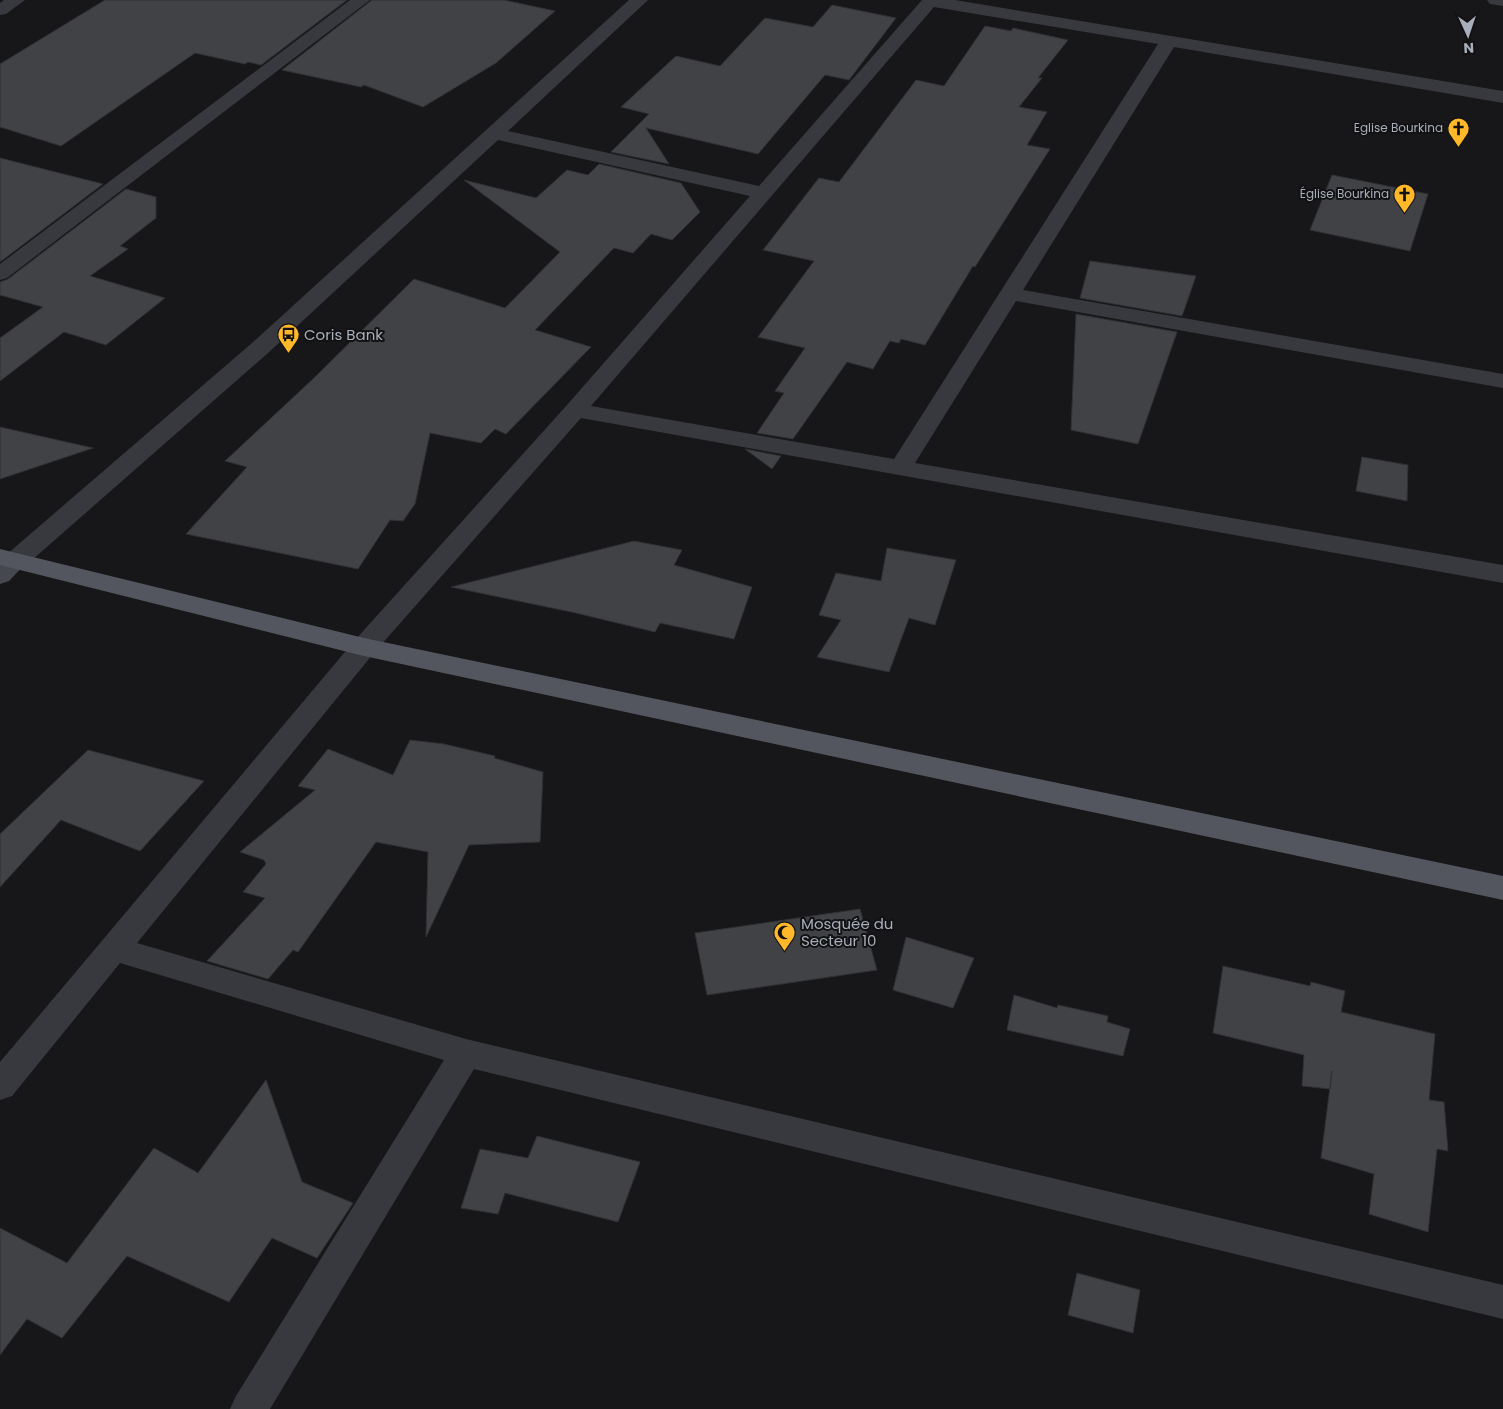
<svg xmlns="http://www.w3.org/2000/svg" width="1503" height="1409" font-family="Poppins,sans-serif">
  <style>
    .building { fill: #414246; stroke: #313135 }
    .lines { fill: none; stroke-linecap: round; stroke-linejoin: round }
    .street { fill: #38393f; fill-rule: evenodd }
    .secondary { fill: #45484f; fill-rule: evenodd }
    .primary { fill: #53565e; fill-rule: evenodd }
    .labels { text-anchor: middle; stroke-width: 4; stroke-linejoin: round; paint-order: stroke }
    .far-poi-label { font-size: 12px; fill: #a8aeba; stroke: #121214; text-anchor: end }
    .poi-label { font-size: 15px; fill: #a8aeba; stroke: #121214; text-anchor: start }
  </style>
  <rect width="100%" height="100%" fill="#171719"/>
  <!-- building -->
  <path class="building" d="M 105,0 L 347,0 L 261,65 L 248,62 L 245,64 L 195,53 L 61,146 L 0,127 L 0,64 Z
    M 372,0 L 504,0 L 555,11 L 496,63 L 423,107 L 364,85 L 361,87 L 282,70 Z
    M 832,5 L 896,18 L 849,80 L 825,75 L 758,154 L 646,128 L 669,164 L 611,152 L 649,114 L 621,107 L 676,56 L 720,66 L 765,18 L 813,27 Z
    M 985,26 L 1011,31 L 1013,28 L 1068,40 L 1038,78 L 1042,78 L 1019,107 L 1047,112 L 1027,145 L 1050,149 L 975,267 L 973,266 L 925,345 L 901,339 L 899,343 L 890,341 L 873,369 L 847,362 L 793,439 L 757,433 L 784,393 L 775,391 L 805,348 L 758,337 L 814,261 L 763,250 L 819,178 L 839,182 L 916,80 L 944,86 Z
    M 0,158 L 103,184 L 0,262 Z
    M 599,164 L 681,183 L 700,212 L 672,240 L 651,234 L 633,253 L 614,248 L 535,330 L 591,347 L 506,434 L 495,429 L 481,443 L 430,433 L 415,504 L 403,521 L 390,520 L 358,569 L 186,534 L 247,467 L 225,461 L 315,377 L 414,279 L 505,308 L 560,252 L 464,180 L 536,198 L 567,170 L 588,175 Z
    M 1332,175 L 1428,194 L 1410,251 L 1310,230 Z
    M 126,189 L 156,197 L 156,218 L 120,246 L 128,249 L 90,276 L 165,298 L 106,345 L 64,332 L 0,381 L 0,338 L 43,307 L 0,295 L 0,282 L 8,279 Z
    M 1090,261 L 1196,276 L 1182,316 L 1080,298 Z
    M 1076,314 L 1177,332 L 1138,444 L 1071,430 Z
    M 0,427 L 93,448 L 0,479 Z
    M 745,449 L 781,456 L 772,469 Z
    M 1362,457 L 1408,465 L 1407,501 L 1356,491 Z
    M 634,541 L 682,550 L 674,565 L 752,587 L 734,639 L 660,623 L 655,632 L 576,613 L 451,587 Z
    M 887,548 L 956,560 L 935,625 L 909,618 L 889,672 L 817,657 L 841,620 L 819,615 L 836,573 L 881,581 Z
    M 410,740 L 444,744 L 495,756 L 494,758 L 543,772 L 540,842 L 469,845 L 426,937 L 428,852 L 376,842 L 298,952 L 293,950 L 268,979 L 207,961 L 265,898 L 243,892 L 266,864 L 264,860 L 240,852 L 315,790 L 298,786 L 328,749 L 393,775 Z
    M 88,750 L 204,781 L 140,851 L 61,820 L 0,887 L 0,834 Z
    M 860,909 L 877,970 L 707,995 L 695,933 Z
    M 906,937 L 974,958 L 953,1008 L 893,990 Z
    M 1223,966 L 1310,986 L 1311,982 L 1345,991 L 1341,1012 L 1435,1034 L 1429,1100 L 1444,1102 L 1448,1151 L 1437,1149 L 1428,1232 L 1369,1214 L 1374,1174 L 1321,1158 L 1332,1071 L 1330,1089 L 1302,1086 L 1304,1055 L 1213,1033 Z
    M 1014,995 L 1057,1008 L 1058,1005 L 1108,1016 L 1107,1022 L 1130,1029 L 1123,1056 L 1007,1030 Z
    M 266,1080 L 302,1182 L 353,1203 L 317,1258 L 272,1238 L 229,1302 L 127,1256 L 62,1338 L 27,1319 L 0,1355 L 0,1228 L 67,1263 L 154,1148 L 198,1173 Z
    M 537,1136 L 640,1162 L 618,1222 L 505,1193 L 498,1214 L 461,1208 L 480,1149 L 528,1158 Z
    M 1077,1273 L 1140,1290 L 1133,1333 L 1068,1315 Z"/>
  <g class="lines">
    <!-- street -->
    <path class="street" d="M 4,0 L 25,0 L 6,14 L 0,15 L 0,3 Z
      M 350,0 L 370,0 L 7,278 L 0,280 L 0,264 Z
      M 629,0 L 648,0 L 508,131 L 759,186 L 922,0 L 955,0 L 1503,91 L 1503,103 L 1174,47 L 1023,290 L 1503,374 L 1503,388 L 1016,301 L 915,463 L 1503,565 L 1503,583 L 581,418 L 373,654 L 137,943 L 466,1039 L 1503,1285 L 1503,1319 L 474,1069 L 270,1409 L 230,1409 L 236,1396 L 444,1060 L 120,963 L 12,1096 L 0,1100 L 0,1062 L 355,640 L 567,405 L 750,196 L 498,140 L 268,353 L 24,567 L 15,569 L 6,567 L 2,561 L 6,555 L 252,343 ZM 934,7 L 1158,44 L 894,459 L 591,406 Z
      M 1487,0 L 1503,0 L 1503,6 L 1490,4 Z"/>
    <!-- secondary -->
    <path class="secondary" d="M 15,553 L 24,555 L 28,561 L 9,581 L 0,584 L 0,561 L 6,555 Z"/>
    <!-- primary -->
    <path class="primary" d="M 0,549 L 364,638 L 1503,876 L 1503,900 L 364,656 L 0,565 Z"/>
  </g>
  <!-- icons -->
  <defs>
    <symbol id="church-pin" viewBox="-11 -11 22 30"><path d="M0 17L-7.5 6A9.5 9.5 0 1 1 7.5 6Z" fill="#ffb829" stroke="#121214"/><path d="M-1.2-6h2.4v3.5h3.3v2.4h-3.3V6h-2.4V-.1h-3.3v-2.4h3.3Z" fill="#111"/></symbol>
    <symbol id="bus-pin" viewBox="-11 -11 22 30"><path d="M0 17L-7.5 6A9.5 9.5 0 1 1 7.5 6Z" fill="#ffb829" stroke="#121214"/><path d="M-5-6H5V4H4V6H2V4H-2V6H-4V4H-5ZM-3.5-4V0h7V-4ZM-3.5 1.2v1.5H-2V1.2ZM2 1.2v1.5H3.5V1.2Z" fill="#111"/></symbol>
    <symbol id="mosque-pin" viewBox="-11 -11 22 30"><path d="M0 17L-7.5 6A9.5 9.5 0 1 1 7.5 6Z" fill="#ffb829" stroke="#121214"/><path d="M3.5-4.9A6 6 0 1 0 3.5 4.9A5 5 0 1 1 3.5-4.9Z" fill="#111"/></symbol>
  </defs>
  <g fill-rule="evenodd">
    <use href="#church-pin" x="1446" y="116" width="25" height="34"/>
    <use href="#church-pin" x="1392" y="182" width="25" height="34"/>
    <use href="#bus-pin" x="276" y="322" width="25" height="34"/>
    <use href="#mosque-pin" x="772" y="920" width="25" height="34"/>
  </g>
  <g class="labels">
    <!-- far-poi labels -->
    <g class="far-poi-label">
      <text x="1443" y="132">Eglise Bourkina</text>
      <text x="1389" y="198">Église Bourkina</text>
    </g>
    <!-- poi labels -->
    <g class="poi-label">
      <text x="304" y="340">Coris Bank</text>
      <text x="801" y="929">Mosquée du<tspan x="801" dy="17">Secteur 10</tspan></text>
    </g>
  </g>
  <!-- north arrow -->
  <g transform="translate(1468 35) rotate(177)" stroke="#121214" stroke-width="4" paint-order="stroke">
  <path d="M0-4L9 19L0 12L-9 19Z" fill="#a8aeba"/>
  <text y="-8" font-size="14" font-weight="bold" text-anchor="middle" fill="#a8aeba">N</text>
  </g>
</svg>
